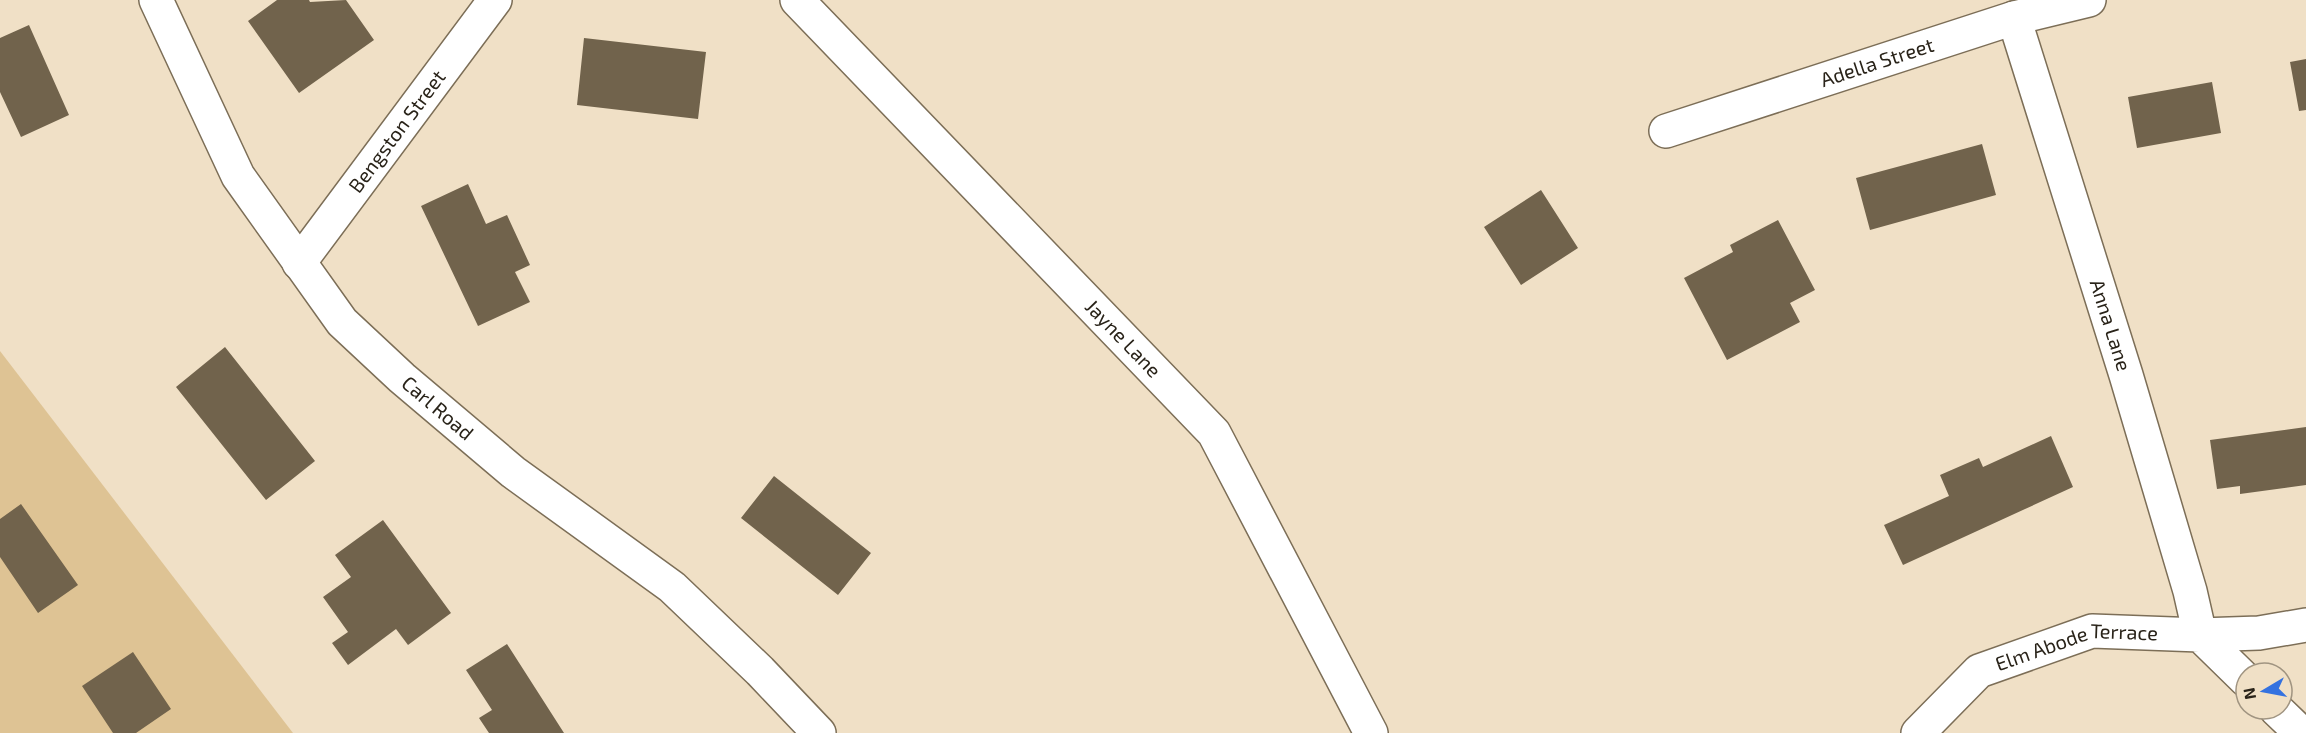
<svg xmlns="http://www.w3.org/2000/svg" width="2306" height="733" font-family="'Exo 2',sans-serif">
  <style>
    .green { fill: #dec394 }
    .building { fill: #71634c }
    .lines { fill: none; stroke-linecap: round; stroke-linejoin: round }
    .street-casing { stroke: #7c6e57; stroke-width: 36 }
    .street { stroke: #fff; stroke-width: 33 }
    .labels { text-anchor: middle; stroke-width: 6; stroke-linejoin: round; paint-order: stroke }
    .street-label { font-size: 20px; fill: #292319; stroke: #f0e0c6 }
  </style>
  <rect width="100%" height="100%" fill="#f0e0c6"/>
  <!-- green -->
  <path class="green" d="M 0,351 L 293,733 L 0,733 Z"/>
  <!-- building -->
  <path class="building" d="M 277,0 L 309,0 L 310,2 L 346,0 L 374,40 L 299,93 L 248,21 Z
    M 29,25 L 69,115 L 21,137 L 0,92 L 0,38 Z
    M 584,38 L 706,52 L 698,119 L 577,105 Z
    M 2306,59 L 2306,110 L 2299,111 L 2290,62 Z
    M 2212,82 L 2221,133 L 2137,148 L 2128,97 Z
    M 1982,144 L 1996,195 L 1870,230 L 1856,178 Z
    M 468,184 L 486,224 L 507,215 L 530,265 L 515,272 L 530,302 L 478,326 L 421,206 Z
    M 1541,190 L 1578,248 L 1521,285 L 1484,227 Z
    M 1778,220 L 1815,290 L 1790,303 L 1800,322 L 1727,360 L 1684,278 L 1733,252 L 1730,245 Z
    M 225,347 L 315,461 L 266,500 L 176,387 Z
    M 2306,427 L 2306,485 L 2240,494 L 2240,486 L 2217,489 L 2210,440 Z
    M 2051,436 L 2073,487 L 1903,565 L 1884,525 L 1949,496 L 1940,475 L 1979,458 L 1983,467 Z
    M 774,476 L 871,553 L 838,595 L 741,518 Z
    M 21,504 L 78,585 L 38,613 L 0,557 L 0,519 Z
    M 383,520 L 451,613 L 408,645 L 396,629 L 348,665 L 332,643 L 348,632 L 323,597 L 351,577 L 335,555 Z
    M 507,644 L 564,733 L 489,733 L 479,718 L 492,710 L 466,670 Z
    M 133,652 L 171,709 L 136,733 L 113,733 L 82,686 Z"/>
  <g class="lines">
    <defs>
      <g id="street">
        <path id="s1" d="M 156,0 L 238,176 L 342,322 L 402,378 L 513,472 L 672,587 L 760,671 L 819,733"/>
        <path id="s2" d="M 797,0 L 1214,433 L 1371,733"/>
        <path id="s3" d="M 2014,18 L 2126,375 L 2190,591 L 2200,635 L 2259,633 L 2306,625"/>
        <path id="s4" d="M 1666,131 L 2014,18 L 2089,0"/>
        <path id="s5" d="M 299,263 L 495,0"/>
        <path d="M 2276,709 L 2301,733"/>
        <path id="s6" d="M 1918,733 L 1979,671 L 2092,631 L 2200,635 L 2246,680"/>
      </g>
    </defs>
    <!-- street casing -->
    <use href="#street" class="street-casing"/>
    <!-- street -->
    <use href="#street" class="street"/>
  </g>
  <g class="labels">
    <!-- street labels -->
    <g class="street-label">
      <text dy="7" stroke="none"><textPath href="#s4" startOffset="222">Adella Street</textPath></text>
      <text dy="7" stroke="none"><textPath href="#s5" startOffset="164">Bengston Street</textPath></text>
      <text dy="7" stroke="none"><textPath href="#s3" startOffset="322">Anna Lane</textPath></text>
      <text dy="7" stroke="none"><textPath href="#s2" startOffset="470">Jayne Lane</textPath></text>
      <text dy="7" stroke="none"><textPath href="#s1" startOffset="502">Carl Road</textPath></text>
      <text dy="7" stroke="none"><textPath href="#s6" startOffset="189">Elm Abode Terrace</textPath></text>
    </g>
  </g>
  <!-- north arrow -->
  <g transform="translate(2264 691) rotate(260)"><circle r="28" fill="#f0e0c6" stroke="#a09481" stroke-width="1.5"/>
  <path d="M0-4.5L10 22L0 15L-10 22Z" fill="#3472e0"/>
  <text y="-9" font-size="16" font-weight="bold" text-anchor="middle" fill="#292319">N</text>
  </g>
</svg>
